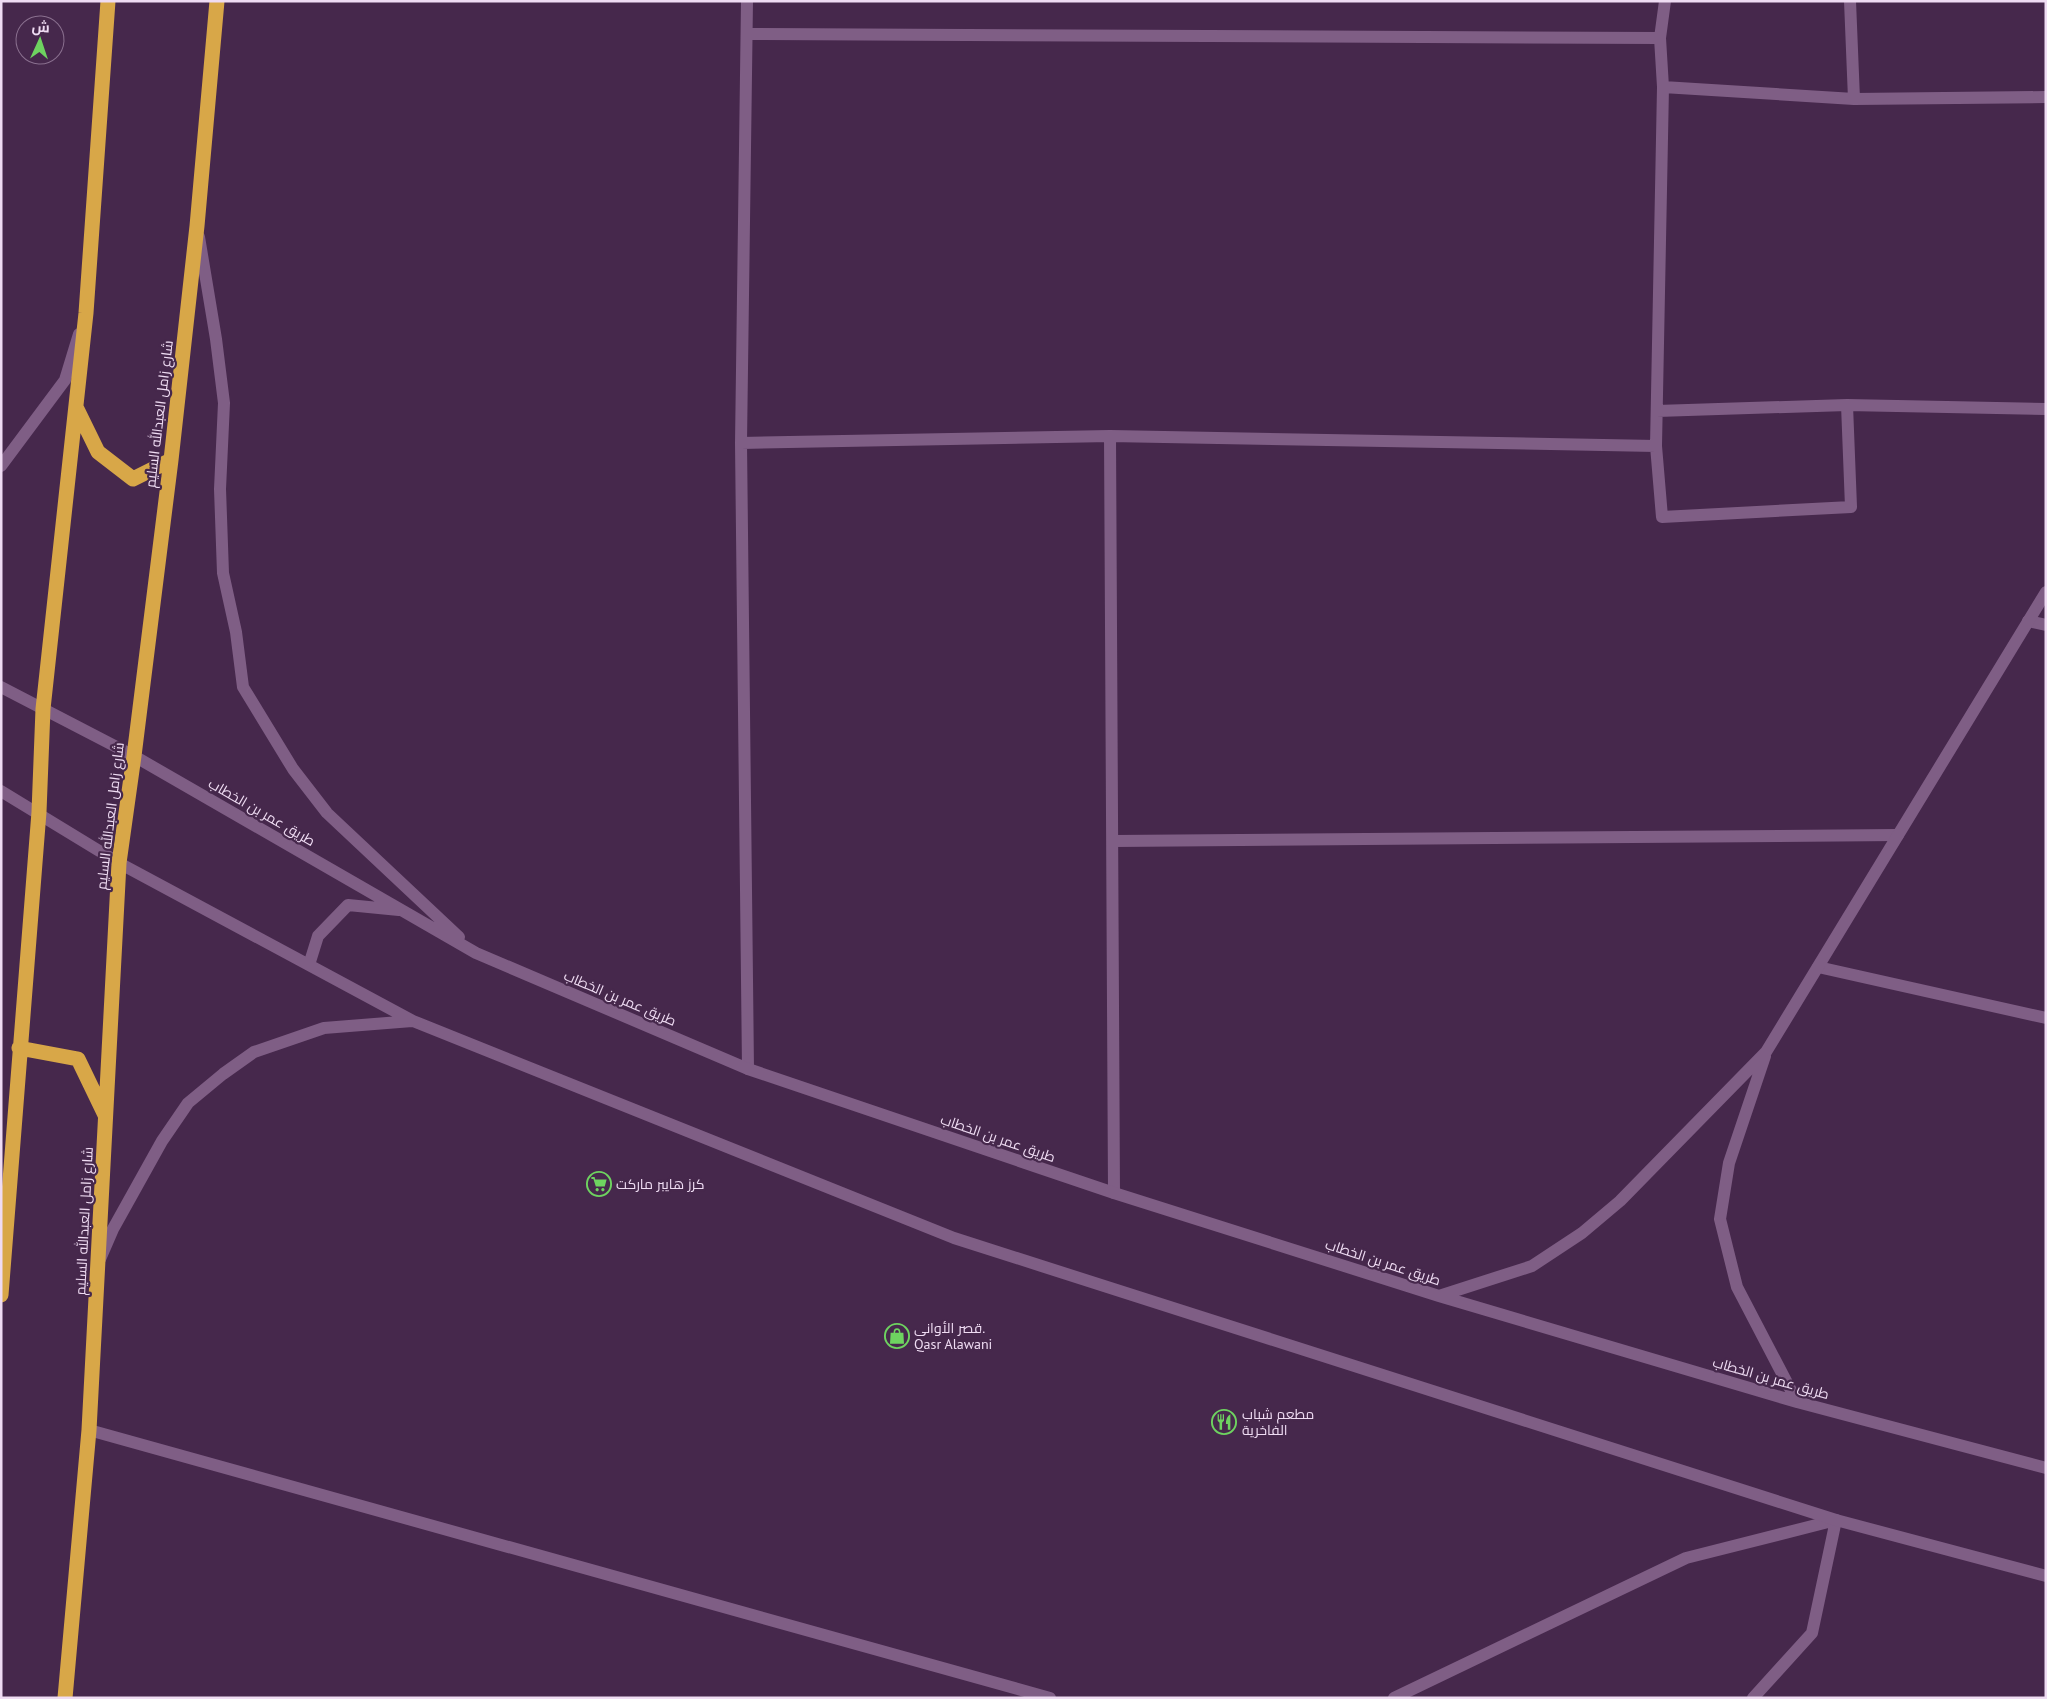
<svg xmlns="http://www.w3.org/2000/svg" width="2047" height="1699" font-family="'PT Sans',Cairo,sans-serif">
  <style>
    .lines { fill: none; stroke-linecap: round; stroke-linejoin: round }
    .street { stroke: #7f5e85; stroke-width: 12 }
    .secondary { stroke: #7f5e85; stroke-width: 12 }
    .highway { stroke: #d8a748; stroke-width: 15 }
    .labels { text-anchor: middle; stroke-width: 4.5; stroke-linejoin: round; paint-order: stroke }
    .street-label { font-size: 14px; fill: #efdcf3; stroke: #46284c }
    .poi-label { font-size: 14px; fill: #efdcf3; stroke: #46284c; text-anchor: start }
  </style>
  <rect width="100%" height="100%" fill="#46284c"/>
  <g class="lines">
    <!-- street -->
    <path class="street" d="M 747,1 L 741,443 L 748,1069
      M 1665,1 L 1660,38 L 1663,87 L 1854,99 L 1850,1
      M 747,34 L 1660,38
      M 1854,99 L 2046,97
      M 1847,405 L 2046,409
      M 1110,436 L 1114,1193
      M 741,443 L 1110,436 L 1656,446 L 1663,87
      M 1656,446 L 1662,517 L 1851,507 L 1847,405 L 1657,411
      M 2028,621 L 2046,625
      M 1114,841 L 1898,835
      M 1818,967 L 2046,1018
      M 89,1430 L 1050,1698
      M 1394,1698 L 1686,1558 L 1836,1520 L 1812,1633 L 1753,1698"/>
    <!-- secondary -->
    <path class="secondary" d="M 199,237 L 216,339 L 224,403 L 220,489 L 223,573 L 236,632 L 243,687 L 293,769 L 327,813 L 459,937
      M 1,466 L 65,380 L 79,334
      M 1,687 L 134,756 L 476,953 L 748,1069 L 1114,1193 L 1439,1296 L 1797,1402 L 2046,1468
      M 1,791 L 119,863 L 413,1021 L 954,1238 L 1836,1520 L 2046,1576
      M 309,965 L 318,936 L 348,905 L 399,910
      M 1765,1056 L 1729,1163 L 1720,1219 L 1737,1287 L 1797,1402
      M 100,1259 L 113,1229 L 162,1141 L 188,1103 L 223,1074 L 254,1052 L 324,1028 L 412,1021
      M 1439,1296 L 1532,1266 L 1582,1233 L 1620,1201 L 1766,1052 L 2046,592"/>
    <!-- highway -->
    <path class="highway" d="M 76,407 L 98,452 L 133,479 L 171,460
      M 19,1048 L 78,1059 L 105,1115
      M 1,1295 L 39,812 L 43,709 L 86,313 L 108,1
      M 65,1698 L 89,1430 L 119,863 L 134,756 L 171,460 L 197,226 L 217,1"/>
  </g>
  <!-- icons -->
  <defs>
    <symbol id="supermarket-ring" viewBox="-11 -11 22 22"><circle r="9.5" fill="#46284c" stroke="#6ed360" stroke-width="1.5"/><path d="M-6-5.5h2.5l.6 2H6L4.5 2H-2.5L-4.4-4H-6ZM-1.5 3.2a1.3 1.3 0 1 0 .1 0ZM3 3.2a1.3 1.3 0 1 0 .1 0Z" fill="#6ed360"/></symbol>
    <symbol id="shop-ring" viewBox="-11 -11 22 22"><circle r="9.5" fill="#46284c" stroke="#6ed360" stroke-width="1.5"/><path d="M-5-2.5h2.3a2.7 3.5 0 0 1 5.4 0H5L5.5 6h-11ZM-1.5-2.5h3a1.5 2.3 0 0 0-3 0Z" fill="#6ed360"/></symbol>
    <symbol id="restaurant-ring" viewBox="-11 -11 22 22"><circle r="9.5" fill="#46284c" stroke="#6ed360" stroke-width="1.5"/><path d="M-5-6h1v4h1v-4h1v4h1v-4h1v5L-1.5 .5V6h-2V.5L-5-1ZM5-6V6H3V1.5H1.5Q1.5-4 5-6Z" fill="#6ed360"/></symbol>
  </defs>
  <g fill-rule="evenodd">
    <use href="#supermarket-ring" x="585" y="1170" width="28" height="28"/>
    <use href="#shop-ring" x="883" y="1322" width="28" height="28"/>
    <use href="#restaurant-ring" x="1210" y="1408" width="28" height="28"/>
  </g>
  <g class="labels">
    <!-- street labels -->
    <g class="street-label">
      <text transform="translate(159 414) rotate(-83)" y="5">شارع زامل العبدالله السليم</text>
      <text transform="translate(262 812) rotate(30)" y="5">طريق عمر بن الخطاب</text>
      <text transform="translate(110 816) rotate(-83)" y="5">شارع زامل العبدالله السليم</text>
      <text transform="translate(620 998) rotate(23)" y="5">طريق عمر بن الخطاب</text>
      <text transform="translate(998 1138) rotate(19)" y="5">طريق عمر بن الخطاب</text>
      <text transform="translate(84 1221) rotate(-87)" y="5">شارع زامل العبدالله السليم</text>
      <text transform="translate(1383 1262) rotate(18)" y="5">طريق عمر بن الخطاب</text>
      <text transform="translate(1771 1378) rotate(16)" y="5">طريق عمر بن الخطاب</text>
    </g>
    <!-- poi labels -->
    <g class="poi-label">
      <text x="616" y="1189">كرز هايبر ماركت</text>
      <text x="914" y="1333">قصر الأواني.<tspan x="914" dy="16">Qasr Alawani</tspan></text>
      <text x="1242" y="1419">مطعم شباب<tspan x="1242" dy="16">الفاخرية</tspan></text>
    </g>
  </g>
  <!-- border -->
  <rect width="2047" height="1699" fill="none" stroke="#efdcf3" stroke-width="5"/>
  <!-- north arrow -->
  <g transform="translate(40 40) rotate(3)"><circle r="24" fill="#46284c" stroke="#8a708f"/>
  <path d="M0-4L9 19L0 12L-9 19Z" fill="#6ed360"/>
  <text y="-8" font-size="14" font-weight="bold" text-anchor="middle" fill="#efdcf3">ش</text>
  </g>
</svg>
